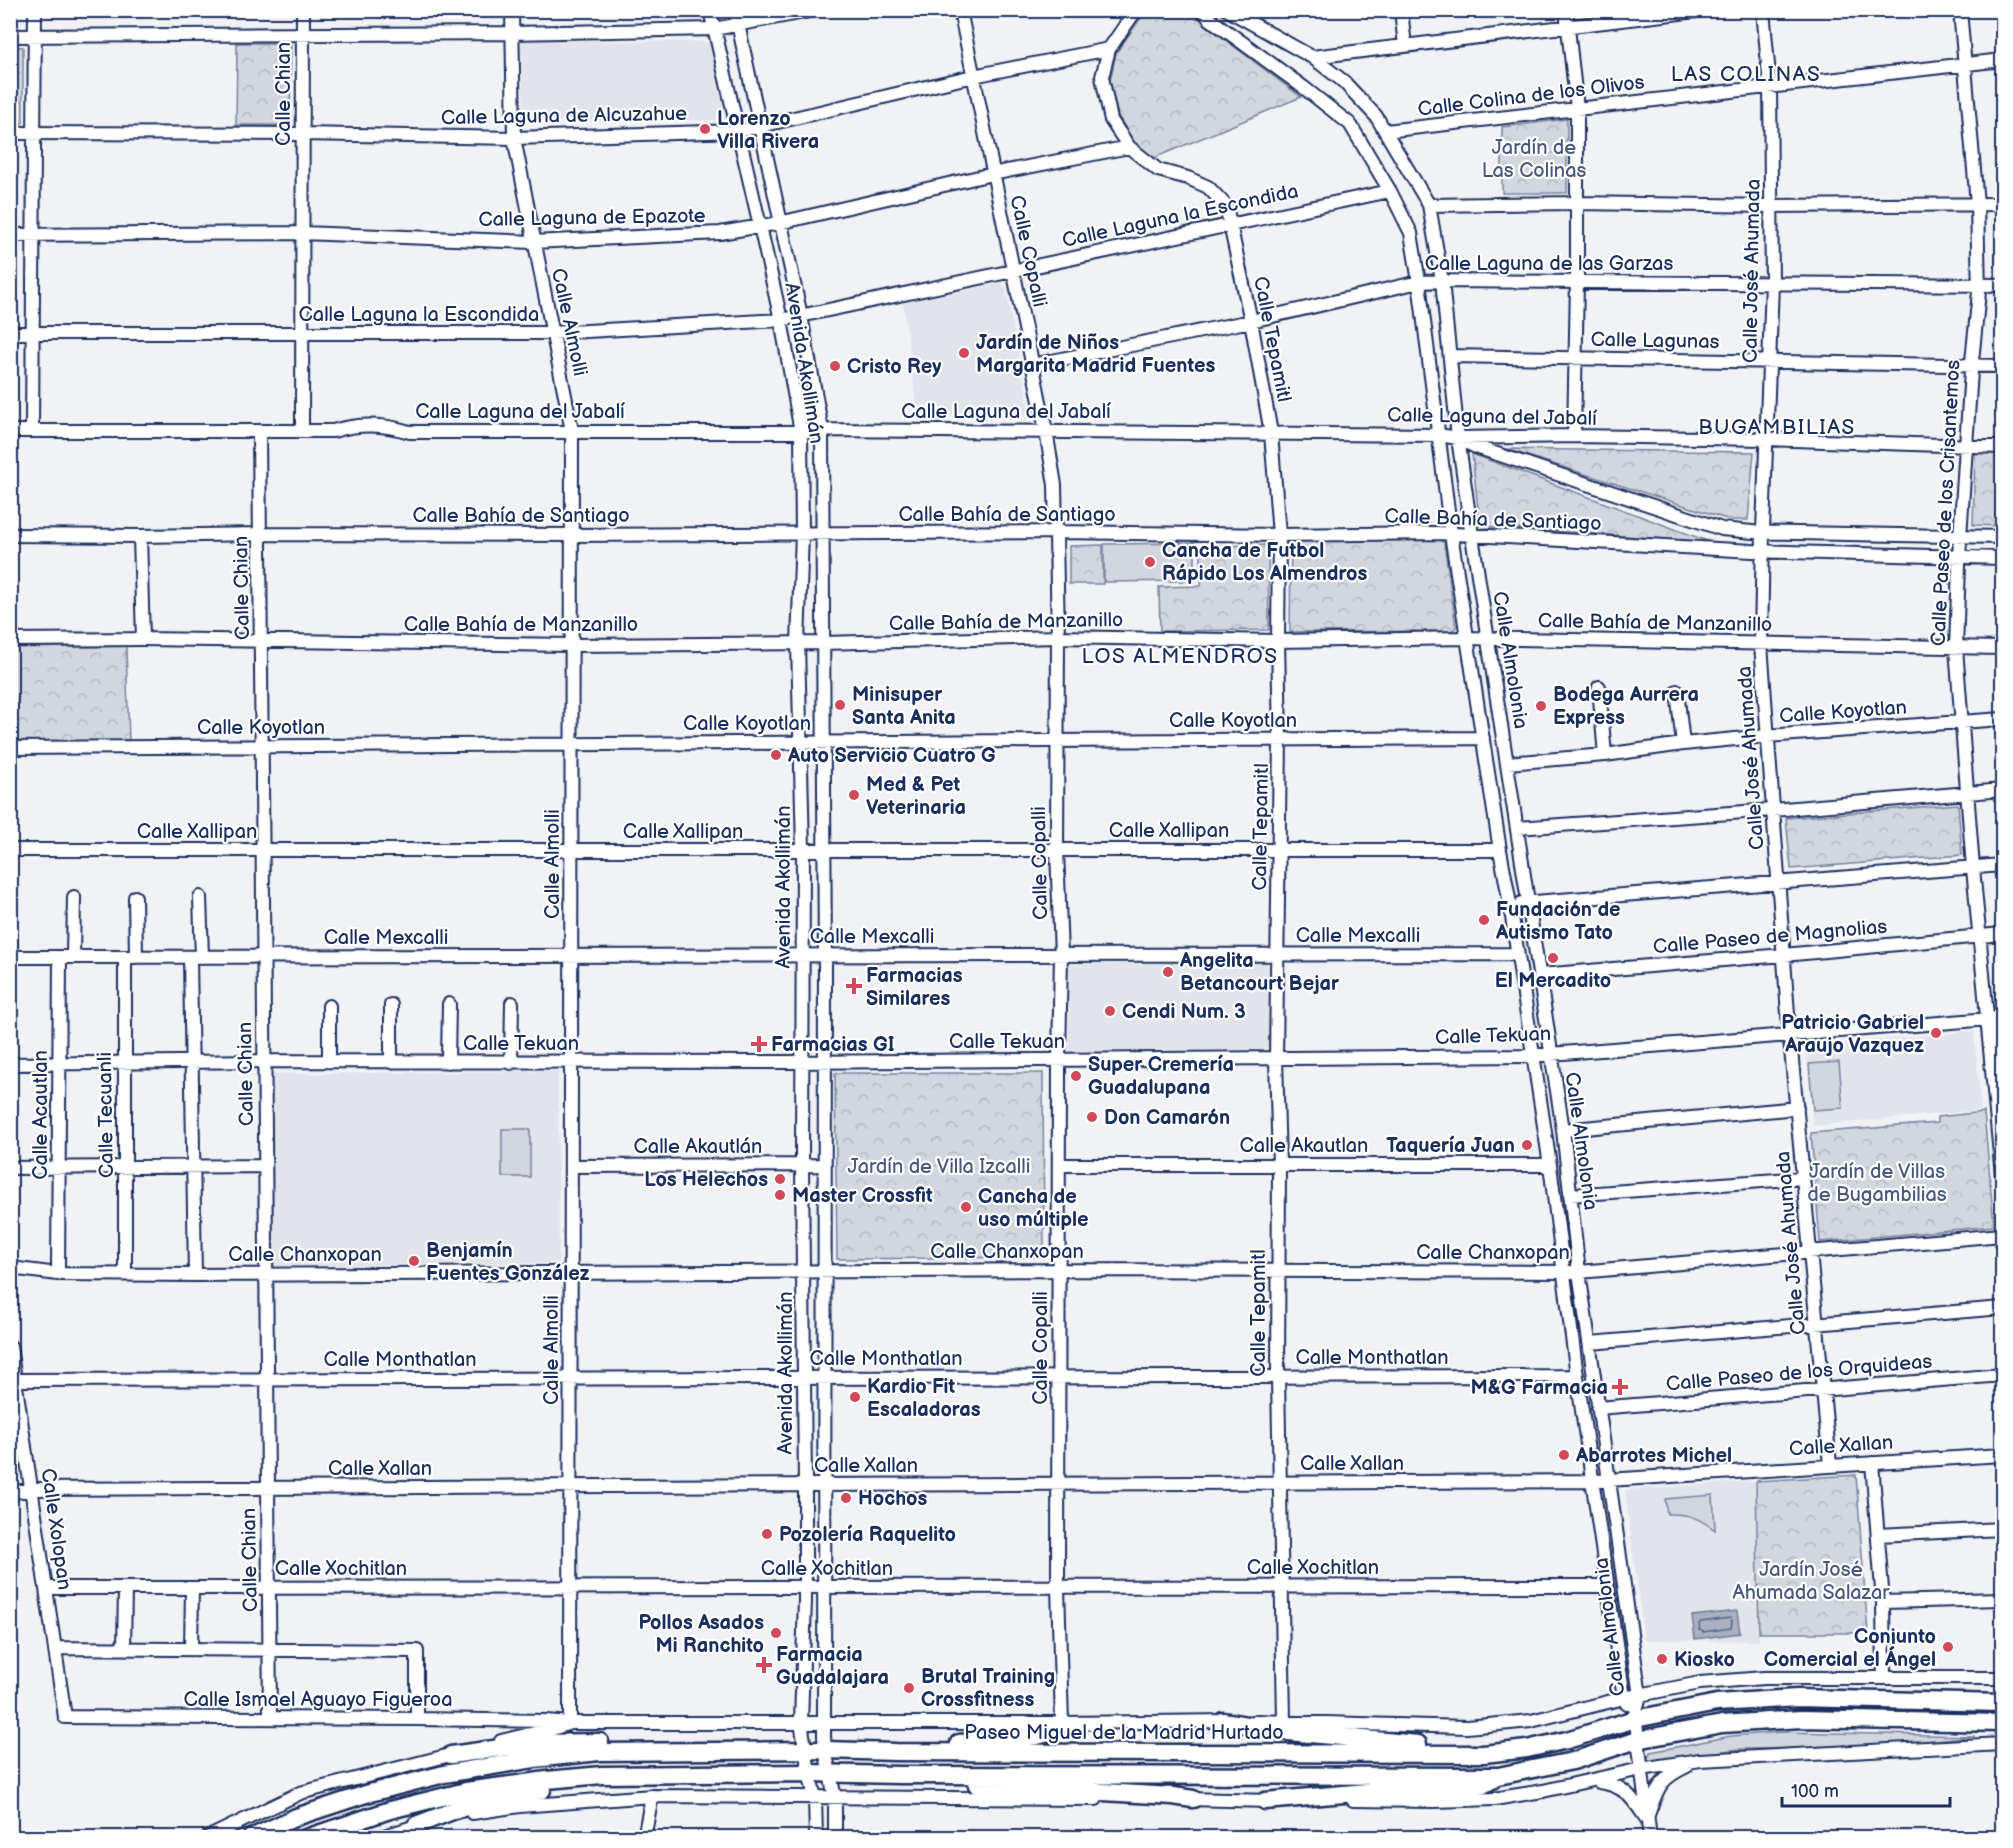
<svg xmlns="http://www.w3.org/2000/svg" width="2013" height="1848" font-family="'Balsamiq Sans',sans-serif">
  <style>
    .built { fill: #e1e4ea }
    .green { fill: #d2d6df; stroke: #76829e; stroke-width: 1.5 }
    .park { fill: url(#park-crowns); stroke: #76829e; stroke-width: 1.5 }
    .water { fill: #a8b0c2; stroke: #707c9a; stroke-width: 1.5 }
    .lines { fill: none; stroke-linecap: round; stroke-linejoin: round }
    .shore { stroke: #536386; stroke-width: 1.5 }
    .minor-casing { stroke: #1b2f5e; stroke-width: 16 }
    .highway-casing { stroke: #1b2f5e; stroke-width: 21 }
    .minor { stroke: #fff; stroke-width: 12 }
    .highway { stroke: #fff; stroke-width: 16 }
    .poi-dot { fill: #d1495b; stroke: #fff; stroke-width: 2 }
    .labels { text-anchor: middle; stroke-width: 4.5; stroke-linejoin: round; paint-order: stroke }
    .street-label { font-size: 20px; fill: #1b2f5e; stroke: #fff }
    .poi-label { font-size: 20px; font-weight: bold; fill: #1b2f5e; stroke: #fff; text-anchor: start }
    .park-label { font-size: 20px; fill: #49597e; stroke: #fff }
    .neighbourhood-label { font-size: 21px; letter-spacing: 1.5px; fill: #1b2f5e; stroke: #fff }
  </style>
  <defs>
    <pattern id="park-crowns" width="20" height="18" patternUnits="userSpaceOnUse" patternTransform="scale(1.5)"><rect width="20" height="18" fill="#d2d6df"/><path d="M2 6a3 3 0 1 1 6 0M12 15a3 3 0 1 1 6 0" fill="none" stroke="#b4b8c2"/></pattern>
  </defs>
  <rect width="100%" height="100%" fill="#f1f2f5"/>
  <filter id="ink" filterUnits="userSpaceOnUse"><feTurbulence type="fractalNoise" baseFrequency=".0167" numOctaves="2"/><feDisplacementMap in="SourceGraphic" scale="12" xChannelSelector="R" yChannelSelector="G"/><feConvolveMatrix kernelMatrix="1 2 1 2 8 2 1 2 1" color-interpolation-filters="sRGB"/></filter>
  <g filter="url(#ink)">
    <!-- built -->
    <path class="built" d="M 521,40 L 711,42 L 730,120 L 524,122 Z
      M 1001,283 L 1005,286 L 1030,413 L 1027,415 L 942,416 L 938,404 L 922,408 L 925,417 L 918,417 L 903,302 Z
      M 1268,962 L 1269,1049 L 1069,1051 L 1069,964 Z
      M 1974,1031 L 1981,1110 L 1813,1126 L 1806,1047 Z
      M 558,1071 L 559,1263 L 272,1266 L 271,1074 Z
      M 1756,1481 L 1759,1641 L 1644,1640 L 1625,1490 Z"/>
    <!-- green -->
    <path class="green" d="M 1195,543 L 1195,581 L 1104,582 L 1104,544 Z
      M 1839,1062 L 1843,1108 L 1813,1110 L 1809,1064 Z
      M 502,1129 L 530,1129 L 530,1177 L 502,1177 Z
      M 1713,1495 L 1715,1530 C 1699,1518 1687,1513 1667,1514 L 1665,1499 Z
      M 1782,1732 L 1975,1736 L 1859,1748 L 1740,1749 L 1700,1754 L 1654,1764 L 1647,1759 L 1651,1752 L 1731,1736 Z"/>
    <!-- park -->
    <path class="park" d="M 1146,11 L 1194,11 L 1202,22 L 1301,97 L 1154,158 L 1135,144 L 1118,116 L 1110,81 L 1116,53 Z
      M 237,43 L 291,43 L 290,125 L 236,125 Z
      M 11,46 L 23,47 L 23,123 L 11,123 Z
      M 1567,119 L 1567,193 L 1502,193 L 1502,127 Z
      M 1506,449 L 1754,452 L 1748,520 L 1730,520 Z
      M 1975,453 L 2002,454 L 2002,526 L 1973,525 Z
      M 1472,454 L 1710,542 L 1480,526 Z
      M 1298,538 L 1438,539 L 1444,543 L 1456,627 L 1452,631 L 1290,632 L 1291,544 Z
      M 1103,545 L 1103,584 L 1069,584 L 1069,546 Z
      M 1268,545 L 1269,630 L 1160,631 L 1159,587 L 1201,586 L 1201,546 Z
      M 126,646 L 129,742 L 11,742 L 10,648 Z
      M 1958,804 L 1962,855 L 1791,869 L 1786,818 Z
      M 835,1073 L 1043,1073 L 1044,1257 L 837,1259 Z
      M 1984,1112 L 1994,1226 L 1820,1242 L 1811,1133 L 1937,1123 L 1937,1117 Z
      M 1856,1475 L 1868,1633 L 1759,1633 L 1756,1481 Z"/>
    <!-- water -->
    <path class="water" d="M 1737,1611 L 1740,1633 L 1695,1639 L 1692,1616 Z"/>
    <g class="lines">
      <!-- shore -->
      <path class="shore" d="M 1730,1618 L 1732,1621 L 1731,1628 L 1703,1632 L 1700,1630 L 1699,1624 L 1701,1622 Z"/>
      <defs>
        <path id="minor" d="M 710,10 L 760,226 L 781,320 L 801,432 L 802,534 L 798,643 L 803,850 L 802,1165 L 805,1485 L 805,1600 L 801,1722 L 809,1773 L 815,1797 L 816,1838
          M 735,10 L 801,316 L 822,430 L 825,966 L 824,1736 L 825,1750 L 835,1798 L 835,1838
          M 960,10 L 1046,431 L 1055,485 L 1058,637 L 1057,850 L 1061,955 L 1059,1060 L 1058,1587 L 1062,1723
          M 1136,10 L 1109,49 L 1102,77 L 1111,120 L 1129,147 L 1158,170 L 1188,178 L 1208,187 L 1226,206 L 1251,321 L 1271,433 L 1279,535 L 1278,641 L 1280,739 L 1276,1058 L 1279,1165 L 1278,1377 L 1284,1721
          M 1204,10 L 1210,19 L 1303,87 L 1350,124 L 1390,191 L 1411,233 L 1419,282 L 1451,534 L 1500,850 L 1510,904 L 1550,1165 L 1577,1376 L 1624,1698 L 1627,1703
          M 1228,10 L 1312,57 L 1343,81 L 1376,116 L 1429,205 L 1442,281 L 1458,438 L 1472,536 L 1563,1130 L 1579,1272 L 1640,1696 L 1635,1714 L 1650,1838
          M 1401,10 L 1405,46
          M 1566,10 L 1577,109 L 1577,282 L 1574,436
          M 1763,10 L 1770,87 L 1772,283 L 1763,531 L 1761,644 L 1789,1028 L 1830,1465
          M 1960,10 L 1977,204 L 1979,292 L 1971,371 L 1960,537 L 1956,648 L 1973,868 L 2002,1176
          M 10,36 L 511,33 L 714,29 L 815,10
          M 1312,57 L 1705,10
          M 1386,131 L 2002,60
          M 10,133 L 302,134 L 514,138 L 739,131 L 973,76 L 1109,49
          M 1429,205 L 1577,203 L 1772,206 L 2002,204
          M 10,235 L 302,233 L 533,242 L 720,233 L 779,223 L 992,174 L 1129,147
          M 10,333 L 552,333 L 781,320 L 1390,191
          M 1450,356 L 2002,366
          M 1032,365 L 1251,321 L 1419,282 L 1442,281 L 2002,285
          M 32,430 L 35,10
          M 302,430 L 303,10
          M 10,431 L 333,431 C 360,423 383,424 410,432 L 801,432 L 822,430 L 1438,435 L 1458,438 L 1574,436 L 1767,439 L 2002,447
          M 259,431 L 270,1718
          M 1461,440 L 1476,447 L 1722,529 L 1752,532 L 2002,537
          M 10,535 L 140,536 L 260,534 L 572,535 L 1056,532 L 1279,535 L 1438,533 L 1752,551 L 2002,558
          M 140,536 L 143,639
          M 10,640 L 143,639 L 571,645 L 822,643 L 1058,637 L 1278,641 L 1468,638 L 2002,648
          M 1599,687 L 1605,755
          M 1677,691 L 1683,744
          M 10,748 L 1483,738
          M 1507,763 L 1605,755 L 1683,744 L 1767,736 L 2002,719
          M 1517,828 L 1773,810 L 2002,790
          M 10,850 L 1500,850
          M 135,897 L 136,957
          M 200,897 L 202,957
          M 1522,903 L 2002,865
          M 10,938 L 11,957
          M 10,957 L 1517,954
          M 73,957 L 74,897
          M 190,957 L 195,1275
          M 1540,975 L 1784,955 L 2002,934
          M 329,1006 L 329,1061
          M 391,1062 L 391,1005
          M 448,1062 L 449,1004
          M 511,1063 L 512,1003
          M 10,1064 L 264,1061 L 788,1062 L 1525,1056 L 2002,1018
          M 1563,1130 L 1797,1108
          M 1059,1165 L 1550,1165
          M 571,1166 L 825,1165
          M 10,1168 L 265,1166
          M 1570,1195 L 1803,1178
          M 10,1268 L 58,1274 L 195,1275 L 1060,1270 L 1579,1272 L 2002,1235
          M 125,1273 L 125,957
          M 58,1274 L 60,957
          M 1590,1343 L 2002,1308
          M 10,1346 L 65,1717 L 417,1719 L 546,1721 L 570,1723 L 572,431 L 514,138 L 512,10
          M 16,1380 L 1577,1376
          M 1598,1408 L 2002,1375
          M 1872,1463 L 1883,1602 L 1884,1676
          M 10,1493 L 32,1489 L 1592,1481 L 2002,1455
          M 1878,1535 L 2002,1529
          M 46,1588 L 1607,1586
          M 1883,1602 L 2002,1599
          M 55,1648 L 417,1651 L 417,1719
          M 124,1649 L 125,1588
          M 191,1649 L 192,1588
          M 1257,1721 L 1467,1727 L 1531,1721 L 1624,1698 L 1700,1683 L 1764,1678 L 2002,1678
          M 501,1741 L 552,1729 L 570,1723 L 1062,1723 L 1231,1721
          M 1599,1782 C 1625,1785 1632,1798 1646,1818
          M 1185,1799 L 1273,1801
          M 1353,1800 L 1434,1801 L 1494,1799 L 1543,1791 L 1641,1769 L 1700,1760 L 2002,1744
          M 472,1813 L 520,1806 L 652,1796 L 1096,1799
          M 1648,1815 C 1658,1787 1659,1779 1687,1766
          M 207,1838 L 300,1793 L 458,1753
          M 378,1838 L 423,1824
          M 644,1838 L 652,1796"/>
        <path id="highway" d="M 1223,1721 L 1288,1732 L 1418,1744
          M 959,1743 L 1037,1736 L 1052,1732 L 1062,1723
          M 451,1755 L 536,1743 L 600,1742
          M 977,1785 L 1173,1796 L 1193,1799
          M 1265,1801 L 1378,1791 L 1467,1789 L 1483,1785 L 1492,1780
          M 416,1825 L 458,1809 L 542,1790
          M 251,1838 L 296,1817 L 366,1794 L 444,1774 L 534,1759 L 599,1752 L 825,1750 L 896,1752 L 1484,1754 L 1527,1749 L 1567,1740 L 1635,1719 L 1717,1703 L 1797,1698 L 2002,1703
          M 306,1838 L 390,1810 L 466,1791 L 547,1780 L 602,1775 L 809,1773 L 899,1775 L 1498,1776 L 1573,1761 L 1637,1740 L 1722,1724 L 1801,1719 L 2002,1723"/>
      </defs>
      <!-- minor casing -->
      <use href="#minor" class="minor-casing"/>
      <!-- highway casing -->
      <use href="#highway" class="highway-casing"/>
      <!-- minor -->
      <use href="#minor" class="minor"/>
      <!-- highway -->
      <use href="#highway" class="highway"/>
    </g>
  </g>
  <!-- markers -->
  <g class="poi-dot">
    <circle cx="705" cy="129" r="6"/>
    <circle cx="964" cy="353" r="6"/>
    <circle cx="835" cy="366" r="6"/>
    <circle cx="1150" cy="562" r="6"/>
    <circle cx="840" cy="705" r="6"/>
    <circle cx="1541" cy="706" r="6"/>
    <circle cx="776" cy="755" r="6"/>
    <circle cx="854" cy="795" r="6"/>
    <circle cx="1484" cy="920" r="6"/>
    <circle cx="1553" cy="958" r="6"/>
    <circle cx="1168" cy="972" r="6"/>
    <path d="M851 977h6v6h6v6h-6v6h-6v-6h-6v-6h6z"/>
    <circle cx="1110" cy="1011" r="6"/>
    <circle cx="1936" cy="1033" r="6"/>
    <path d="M756 1035h6v6h6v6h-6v6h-6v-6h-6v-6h6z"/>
    <circle cx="1076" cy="1076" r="6"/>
    <circle cx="1092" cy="1117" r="6"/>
    <circle cx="1527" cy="1145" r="6"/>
    <circle cx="780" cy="1179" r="6"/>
    <circle cx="780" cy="1195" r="6"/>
    <circle cx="966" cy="1207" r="6"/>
    <circle cx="414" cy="1261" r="6"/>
    <path d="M1617 1378h6v6h6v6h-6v6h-6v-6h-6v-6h6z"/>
    <circle cx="855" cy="1397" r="6"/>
    <circle cx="1564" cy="1455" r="6"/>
    <circle cx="846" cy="1498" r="6"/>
    <circle cx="767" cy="1534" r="6"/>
    <circle cx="776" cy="1633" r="6"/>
    <circle cx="1948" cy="1647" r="6"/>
    <circle cx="1662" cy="1659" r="6"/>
    <path d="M761 1656h6v6h6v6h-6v6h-6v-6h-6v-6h6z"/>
    <circle cx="909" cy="1688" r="6"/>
  </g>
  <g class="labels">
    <!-- street labels -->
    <g class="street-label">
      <text transform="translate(283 94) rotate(-90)" y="7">Calle Chian</text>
      <text transform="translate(1531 95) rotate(-7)" y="7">Calle Colina de los Olivos</text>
      <text transform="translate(564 115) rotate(-1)" y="7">Calle Laguna de Alcuzahue</text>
      <text transform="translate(1180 215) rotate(-12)" y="7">Calle Laguna la Escondida</text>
      <text transform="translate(592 217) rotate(-1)" y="7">Calle Laguna de Epazote</text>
      <text transform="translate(1029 251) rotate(78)" y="7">Calle Copalli</text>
      <text x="1549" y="270">Calle Laguna de las Garzas</text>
      <text transform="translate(1751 271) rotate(-89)" y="7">Calle José Ahumada</text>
      <text x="419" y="321">Calle Laguna la Escondida</text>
      <text transform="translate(570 322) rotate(78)" y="7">Calle Almolli</text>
      <text transform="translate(1273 339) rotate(79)" y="7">Calle Tepamitl</text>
      <text transform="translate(1655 340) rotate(1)" y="7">Calle Lagunas</text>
      <text transform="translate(805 363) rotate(81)" y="7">Avenida Akollimán</text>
      <text x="520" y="418">Calle Laguna del Jabalí</text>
      <text x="1006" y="418">Calle Laguna del Jabalí</text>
      <text transform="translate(1492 416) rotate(1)" y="7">Calle Laguna del Jabalí</text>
      <text transform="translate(1945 503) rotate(-87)" y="7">Calle Paseo de los Crisantemos</text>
      <text x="1007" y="521">Calle Bahía de Santiago</text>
      <text x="521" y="522">Calle Bahía de Santiago</text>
      <text transform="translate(1493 519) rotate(2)" y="7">Calle Bahía de Santiago</text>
      <text transform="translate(241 588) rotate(-91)" y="7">Calle Chian</text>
      <text transform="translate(1006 621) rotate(-1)" y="7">Calle Bahía de Manzanillo</text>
      <text transform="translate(1655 622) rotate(1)" y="7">Calle Bahía de Manzanillo</text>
      <text x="521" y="631">Calle Bahía de Manzanillo</text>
      <text transform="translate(1511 660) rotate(81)" y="7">Calle Almolonia</text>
      <text transform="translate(1843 711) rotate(-4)" y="7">Calle Koyotlan</text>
      <text x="1233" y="727">Calle Koyotlan</text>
      <text x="747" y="730">Calle Koyotlan</text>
      <text x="261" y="734">Calle Koyotlan</text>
      <text transform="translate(1750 758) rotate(-94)" y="7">Calle José Ahumada</text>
      <text transform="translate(1260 827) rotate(-89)" y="7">Calle Tepamitl</text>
      <text x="1169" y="837">Calle Xallipan</text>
      <text x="197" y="838">Calle Xallipan</text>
      <text x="683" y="838">Calle Xallipan</text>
      <text transform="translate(1039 863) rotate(-91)" y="7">Calle Copalli</text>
      <text transform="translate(552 864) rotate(-90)" y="7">Calle Almolli</text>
      <text transform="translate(783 887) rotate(-90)" y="7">Avenida Akollimán</text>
      <text x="1358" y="942">Calle Mexcalli</text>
      <text x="872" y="943">Calle Mexcalli</text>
      <text transform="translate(1770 936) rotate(-5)" y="7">Calle Paseo de Magnolias</text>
      <text x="386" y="944">Calle Mexcalli</text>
      <text transform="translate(1493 1035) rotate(-2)" y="7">Calle Tekuan</text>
      <text x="1007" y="1048">Calle Tekuan</text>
      <text x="521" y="1050">Calle Tekuan</text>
      <text transform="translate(245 1074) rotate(-91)" y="7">Calle Chian</text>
      <text transform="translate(40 1115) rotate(-90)" y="7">Calle Acautlan</text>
      <text transform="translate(105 1115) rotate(-91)" y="7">Calle Tecuanli</text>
      <text transform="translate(1582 1141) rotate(82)" y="7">Calle Almolonia</text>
      <text x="1304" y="1152">Calle Akautlan</text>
      <text x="698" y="1153">Calle Akautlán</text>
      <text transform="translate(1790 1243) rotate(-95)" y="7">Calle José Ahumada</text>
      <text x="1007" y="1258">Calle Chanxopan</text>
      <text x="1493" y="1259">Calle Chanxopan</text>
      <text x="305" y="1261">Calle Chanxopan</text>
      <text transform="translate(1258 1313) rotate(-90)" y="7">Calle Tepamitl</text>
      <text transform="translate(1040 1348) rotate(-90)" y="7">Calle Copalli</text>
      <text transform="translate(551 1350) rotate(-90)" y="7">Calle Almolli</text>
      <text x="1372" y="1364">Calle Monthatlan</text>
      <text x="886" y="1365">Calle Monthatlan</text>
      <text x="400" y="1366">Calle Monthatlan</text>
      <text transform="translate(1799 1372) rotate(-5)" y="7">Calle Paseo de los Orquideas</text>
      <text transform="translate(785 1373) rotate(-90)" y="7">Avenida Akollimán</text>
      <text transform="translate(1841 1445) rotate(-4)" y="7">Calle Xallan</text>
      <text x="1352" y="1470">Calle Xallan</text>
      <text x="866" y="1472">Calle Xallan</text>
      <text x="380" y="1475">Calle Xallan</text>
      <text transform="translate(57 1529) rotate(82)" y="7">Calle Xolopan</text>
      <text transform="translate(249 1560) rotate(-91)" y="7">Calle Chian</text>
      <text x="1313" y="1574">Calle Xochitlan</text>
      <text x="341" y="1575">Calle Xochitlan</text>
      <text x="827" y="1575">Calle Xochitlan</text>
      <text transform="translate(1609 1627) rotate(-97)" y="7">Calle Almolonia</text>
      <text x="318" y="1706">Calle Ismael Aguayo Figueroa</text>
      <text x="1124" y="1739">Paseo Miguel de la Madrid Hurtado</text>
    </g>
    <!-- poi labels -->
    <g class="poi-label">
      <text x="717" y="125">Lorenzo<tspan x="717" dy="23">Villa Rivera</tspan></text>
      <text x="976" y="349">Jardín de Niños<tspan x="976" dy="23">Margarita Madrid Fuentes</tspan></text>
      <text x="847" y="373">Cristo Rey</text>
      <text x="1162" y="557">Cancha de Futbol<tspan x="1162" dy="23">Rápido Los Almendros</tspan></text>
      <text x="852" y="701">Minisuper<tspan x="852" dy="23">Santa Anita</tspan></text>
      <text x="1553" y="701">Bodega Aurrera<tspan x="1553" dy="23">Express</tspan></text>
      <text x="788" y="762">Auto Servicio Cuatro G</text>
      <text x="866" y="791">Med &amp; Pet<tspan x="866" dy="23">Veterinaria</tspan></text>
      <text x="1496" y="916">Fundación de<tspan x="1496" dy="23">Autismo Tato</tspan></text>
      <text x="1180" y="967">Angelita<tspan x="1180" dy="23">Betancourt Bejar</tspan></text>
      <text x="866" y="982">Farmacias<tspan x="866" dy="23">Similares</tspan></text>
      <text x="1553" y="987" text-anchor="middle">El Mercadito</text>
      <text x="1122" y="1018">Cendi Num. 3</text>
      <text x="1924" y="1029" text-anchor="end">Patricio Gabriel<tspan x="1924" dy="23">Araujo Vazquez</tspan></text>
      <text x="771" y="1051">Farmacias GI</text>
      <text x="1088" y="1071">Super Cremería<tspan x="1088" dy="23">Guadalupana</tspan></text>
      <text x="1104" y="1124">Don Camarón</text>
      <text x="1515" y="1152" text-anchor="end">Taquería Juan</text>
      <text x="768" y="1186" text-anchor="end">Los Helechos</text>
      <text x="792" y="1202">Master Crossfit</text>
      <text x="978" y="1203">Cancha de<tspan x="978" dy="23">uso múltiple</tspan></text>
      <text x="426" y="1257">Benjamín<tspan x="426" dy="23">Fuentes González</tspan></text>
      <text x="867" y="1393">Kardio Fit<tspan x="867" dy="23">Escaladoras</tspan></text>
      <text x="1608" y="1394" text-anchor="end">M&amp;G Farmacia</text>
      <text x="1576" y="1462">Abarrotes Michel</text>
      <text x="858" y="1505">Hochos</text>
      <text x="779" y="1541">Pozolería Raquelito</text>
      <text x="764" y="1629" text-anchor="end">Pollos Asados<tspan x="764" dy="23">Mi Ranchito</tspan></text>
      <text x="1936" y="1643" text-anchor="end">Conjunto<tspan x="1936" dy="23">Comercial el Ángel</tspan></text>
      <text x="776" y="1661">Farmacia<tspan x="776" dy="23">Guadalajara</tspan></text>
      <text x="1674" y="1666">Kiosko</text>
      <text x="921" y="1683">Brutal Training<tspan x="921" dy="23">Crossfitness</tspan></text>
    </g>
    <!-- park labels -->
    <g class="park-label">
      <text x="1534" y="154">Jardín de<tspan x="1534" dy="23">Las Colinas</tspan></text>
      <text x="939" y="1173">Jardín de Villa Izcalli</text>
      <text x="1877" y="1178">Jardín de Villas<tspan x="1877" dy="23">de Bugambilias</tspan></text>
      <text x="1811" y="1576">Jardín José<tspan x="1811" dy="23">Ahumada Salazar</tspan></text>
    </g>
    <!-- neighbourhood labels -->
    <g class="neighbourhood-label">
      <text x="1746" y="81">LAS COLINAS</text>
      <text x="1777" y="434">BUGAMBILIAS</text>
      <text x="1180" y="663">LOS ALMENDROS</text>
    </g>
  </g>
  <!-- margin -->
  <rect width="2013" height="1848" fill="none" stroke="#fff" stroke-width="36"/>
  <rect x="18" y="18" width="1977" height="1812" fill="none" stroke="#1b2f5e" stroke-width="2" filter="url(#ink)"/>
  <!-- scale -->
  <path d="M1782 1797v9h168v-9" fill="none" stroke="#1b2f5e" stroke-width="3"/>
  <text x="1791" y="1797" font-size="18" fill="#1b2f5e" stroke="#ffffff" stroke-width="4.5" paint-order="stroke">100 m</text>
</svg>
